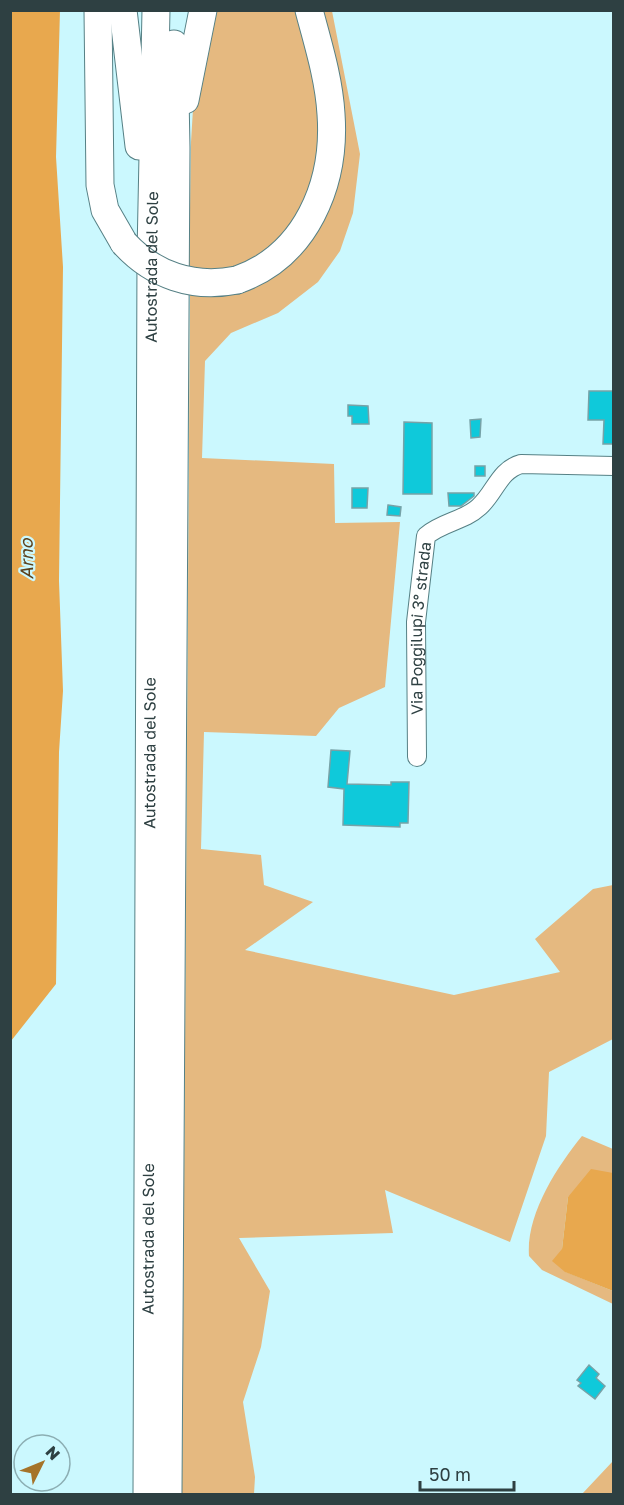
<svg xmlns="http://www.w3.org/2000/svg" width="624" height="1505" font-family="'Golos Text',sans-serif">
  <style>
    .green { fill: #e5b980 }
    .water { fill: #e8a84e }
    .building { fill: #0fc9da; stroke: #77a2a7; stroke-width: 1.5 }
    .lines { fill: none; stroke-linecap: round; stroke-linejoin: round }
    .minor-casing { stroke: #568085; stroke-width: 20 }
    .highway-casing { stroke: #568085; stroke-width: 29 }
    .path { stroke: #769599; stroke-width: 2; stroke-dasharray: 3 4.5; stroke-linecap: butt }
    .minor { stroke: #fff; stroke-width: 18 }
    .highway { stroke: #fff; stroke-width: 27 }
    .highway-bridge-casing { stroke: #568085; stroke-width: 29; stroke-linecap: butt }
    .highway-bridge { stroke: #fff; stroke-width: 27 }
    .labels { text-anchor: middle; stroke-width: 4.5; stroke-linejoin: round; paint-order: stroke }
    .street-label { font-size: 16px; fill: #2e4042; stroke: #cbf8fe }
    .water-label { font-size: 18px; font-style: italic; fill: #5c411c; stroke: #cbf8fe }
  </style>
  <rect width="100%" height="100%" fill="#cbf8fe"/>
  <!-- green -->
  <path class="green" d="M 208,11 L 298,11 L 321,119 L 320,161 L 288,240 L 242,270 L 189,274 L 191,142 L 195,76 Z
    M 315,11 L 332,11 L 360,154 L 353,213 L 340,251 L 318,282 L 278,313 L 231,333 L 205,361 L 202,458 L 334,464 L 335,523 L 400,522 L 385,687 L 339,708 L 316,736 L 204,732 L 201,849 L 261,855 L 264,885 L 313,902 L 245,950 L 454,995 L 560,972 L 535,939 L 593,889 L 613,885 L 613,1039 L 549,1072 L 546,1136 L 510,1242 L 385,1190 L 393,1233 L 239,1238 L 270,1291 L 261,1347 L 243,1402 L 255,1477 L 254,1494 L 182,1494 L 190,291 L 217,294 L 323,210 Z
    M 582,1136 L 613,1149 L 613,1173 L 609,1173 L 568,1197 L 562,1249 L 566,1272 L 613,1291 L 613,1304 L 542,1270 L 529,1256 C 526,1215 556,1168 582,1136 Z
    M 613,1461 L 613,1494 L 582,1494 Z"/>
  <!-- water -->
  <path class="water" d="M 60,10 L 56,157 L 63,267 L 59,581 L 63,691 L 59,752 L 56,984 L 11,1041 L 10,11 Z
    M 591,1169 L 613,1173 L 613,1291 L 565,1272 L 552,1261 L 562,1249 L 568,1197 Z"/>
  <!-- building -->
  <path class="building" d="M 589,391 L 614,391 L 614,444 L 603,444 L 604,420 L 588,420 Z
    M 348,405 L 368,406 L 369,424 L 352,424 L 352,416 L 348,416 Z
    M 481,419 L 480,437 L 471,438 L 470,420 Z
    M 404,422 L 432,423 L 432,494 L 403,494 Z
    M 475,466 L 485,466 L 485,476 L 475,476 Z
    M 352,488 L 368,488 L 367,508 L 352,508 Z
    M 448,493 L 474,493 L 474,496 L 461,506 L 449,506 Z
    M 388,505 L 401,507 L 400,516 L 387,515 Z
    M 331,750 L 350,751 L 347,784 L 391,785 L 391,782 L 409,782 L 408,823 L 400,823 L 400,827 L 343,825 L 344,789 L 328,787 Z
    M 589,1365 L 599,1374 L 596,1378 L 605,1386 L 595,1399 L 578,1386 L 581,1383 L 577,1380 Z"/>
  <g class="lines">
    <defs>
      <g id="minor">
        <path id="s1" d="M 417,757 L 416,622 L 426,536 C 442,522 464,521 479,507 C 495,493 499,470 521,464 L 614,466"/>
      </g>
      <g id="highway">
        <path d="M 98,10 L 100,185 L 105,210 L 124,243"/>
        <path d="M 123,10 L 139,146"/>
        <path d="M 185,100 L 203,10"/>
        <path d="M 237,280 C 306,256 336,184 331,114 C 329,79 318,44 309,10"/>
        <path id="s2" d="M 147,1494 L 151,253 L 156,10"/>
        <path d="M 168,1494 L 176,148 L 174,44"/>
      </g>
    </defs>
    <!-- minor casing -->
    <use href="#minor" class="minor-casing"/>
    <!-- highway casing -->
    <use href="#highway" class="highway-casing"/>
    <!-- path -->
    <path class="path" d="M 613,1387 L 614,1386"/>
    <!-- minor -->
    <use href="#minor" class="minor"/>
    <!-- highway -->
    <use href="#highway" class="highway"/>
    <defs>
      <path id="highway-bridge" d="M 124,243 C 153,275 193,289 237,280"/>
    </defs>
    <!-- highway-bridge casing -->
    <use href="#highway-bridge" class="highway-bridge-casing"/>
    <!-- highway-bridge -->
    <use href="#highway-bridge" class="highway-bridge"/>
  </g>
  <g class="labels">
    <!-- street labels -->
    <g class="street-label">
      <text dy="6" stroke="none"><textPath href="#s2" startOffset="1227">Autostrada del Sole</textPath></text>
      <text dy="6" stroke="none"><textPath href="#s1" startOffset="129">Via Poggilupi 3° strada</textPath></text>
      <text dy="6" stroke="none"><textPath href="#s2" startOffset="741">Autostrada del Sole</textPath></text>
      <text dy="6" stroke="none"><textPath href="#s2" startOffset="255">Autostrada del Sole</textPath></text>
    </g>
    <!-- water labels -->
    <g class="water-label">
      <text transform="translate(27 559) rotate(-91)" y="6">Arno</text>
    </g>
  </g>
  <!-- border -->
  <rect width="624" height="1505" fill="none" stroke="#2e4042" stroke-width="24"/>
  <!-- north arrow -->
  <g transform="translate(42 1463) rotate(47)"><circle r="28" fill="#cbf8fe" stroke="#8caeb3" stroke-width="1.5"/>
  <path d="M0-4.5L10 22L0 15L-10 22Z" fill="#a57329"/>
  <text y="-9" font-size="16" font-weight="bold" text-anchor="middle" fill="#2e4042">N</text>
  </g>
  <!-- scale -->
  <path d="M420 1481v9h94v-9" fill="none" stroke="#2e4042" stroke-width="3"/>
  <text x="429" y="1481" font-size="18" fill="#2e4042" stroke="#cbf8fe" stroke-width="4.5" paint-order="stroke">50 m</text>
</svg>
